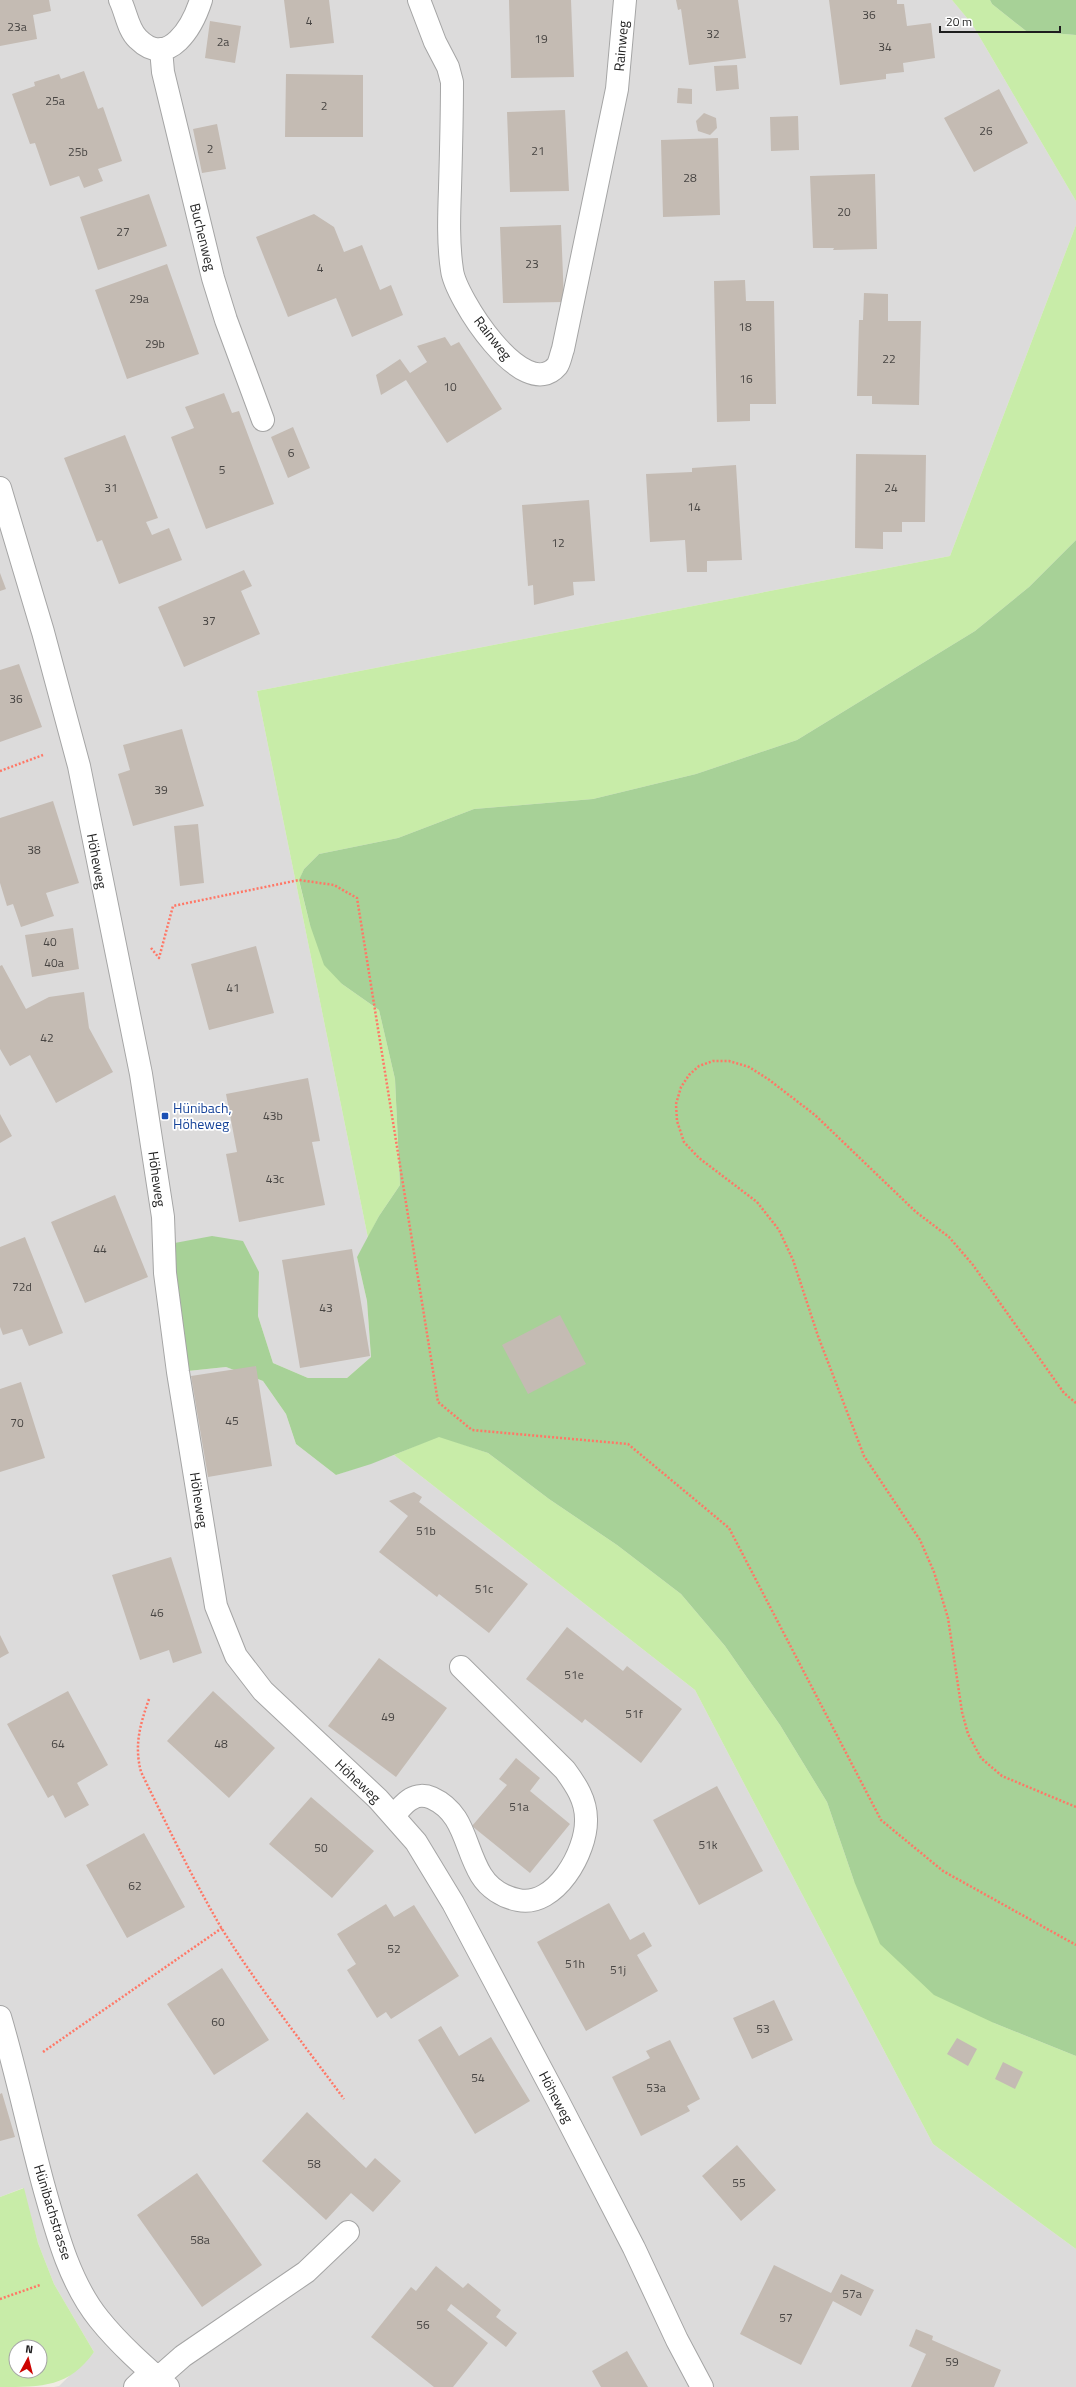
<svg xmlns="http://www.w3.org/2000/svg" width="1076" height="2387" font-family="'Titillium Web',sans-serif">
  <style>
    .residential { fill: #dcdbdb }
    .grass { fill: #c8eca8; fill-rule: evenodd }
    .forest { fill: #a7d197 }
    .building { fill: #c4bbb3 }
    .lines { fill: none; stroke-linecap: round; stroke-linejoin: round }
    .minor-casing { stroke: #a5a5a5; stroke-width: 24 }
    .path { stroke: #f76; stroke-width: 2.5; stroke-dasharray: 2 2; stroke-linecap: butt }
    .minor { stroke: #fff; stroke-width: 22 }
    .transit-dot { fill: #1a4fb4; stroke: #fff; stroke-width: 1.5 }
    .labels { text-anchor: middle; stroke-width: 3.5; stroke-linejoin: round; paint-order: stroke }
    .number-label { font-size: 12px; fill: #484543 }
    .street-label { font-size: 14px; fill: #1e1e1e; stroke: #fff }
    .transit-label { font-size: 14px; fill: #164399; stroke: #fff; text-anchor: start }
  </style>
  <rect width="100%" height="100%" fill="#f0ece4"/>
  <!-- residential -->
  <path class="residential" d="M 0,0 L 952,0 L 972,24 L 1076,201 L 1076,225 L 950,556 L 257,691 L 368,1238 L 357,1257 L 367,1301 L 371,1357 L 347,1378 L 308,1378 L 273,1363 L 258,1316 L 259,1272 L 178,1372 L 226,1367 L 263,1381 L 286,1414 L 296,1444 L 336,1475 L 394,1455 L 695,1690 L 933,2144 L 1076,2249 L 1076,2387 L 54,2387 L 59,2386 L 94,2352 L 54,2284 L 38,2243 L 23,2188 L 0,2197 L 0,2061 L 8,2046 L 0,2017 Z"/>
  <!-- grass -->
  <path class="grass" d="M 952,0 L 990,0 L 992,4 L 1026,31 L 1076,35 L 1076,201 L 972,24 Z
    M 1076,225 L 1076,540 L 1029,587 L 975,631 L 797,740 L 696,774 L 593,799 L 474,809 L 398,838 L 319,854 L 304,869 L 299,881 L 310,925 L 342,984 L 379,1010 L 395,1079 L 400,1185 L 379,1216 L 368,1238 L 257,691 L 950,556 Z
    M 439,1436 L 488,1453 L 549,1499 L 617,1545 L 681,1594 L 725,1646 L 780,1725 L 827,1802 L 854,1881 L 994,2023 L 1076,2056 L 1076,2249 L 933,2144 L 695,1690 L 394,1455 Z
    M 24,2188 L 38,2243 L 54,2284 L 94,2352 C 69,2387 43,2387 0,2387 L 0,2197 ZM 16,2347 L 40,2347 L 40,2371 L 16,2371 Z"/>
  <!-- forest -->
  <path class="forest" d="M 990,0 L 1076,0 L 1076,35 L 1026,31 L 992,4 Z
    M 1076,540 L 1076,2056 L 994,2023 L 934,1995 L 880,1944 L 854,1881 L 827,1802 L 780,1725 L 725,1646 L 681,1594 L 617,1545 L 549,1499 L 488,1453 L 439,1437 L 371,1464 L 336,1475 L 296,1444 L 286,1414 L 263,1381 L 226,1367 L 178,1372 L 164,1245 L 212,1236 L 243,1241 L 259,1272 L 258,1316 L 273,1363 L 308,1378 L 347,1378 L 371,1357 L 367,1301 L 357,1257 L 379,1216 L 400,1185 L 395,1079 L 379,1010 L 342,984 L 324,965 L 310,925 L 299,880 L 304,869 L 319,854 L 398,838 L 474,809 L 593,799 L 696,774 L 797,740 L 975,631 L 1029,587 Z"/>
  <!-- building -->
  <path class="building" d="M 0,0 L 49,0 L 51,11 L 33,15 L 37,39 L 0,46 Z
    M 284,0 L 329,0 L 334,43 L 290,48 Z
    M 509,0 L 571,0 L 574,77 L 511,78 Z
    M 676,0 L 738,0 L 746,58 L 689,65 L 681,9 L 678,10 Z
    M 829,0 L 897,0 L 897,4 L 904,4 L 907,26 L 931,23 L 935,58 L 903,63 L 904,72 L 886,74 L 886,79 L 840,85 Z
    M 210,21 L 241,26 L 235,63 L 205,58 Z
    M 737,65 L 739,89 L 716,91 L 714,66 Z
    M 84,71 L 98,109 L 103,107 L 122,161 L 98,169 L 103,181 L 84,188 L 79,176 L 50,186 L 35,143 L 30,144 L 12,94 L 35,86 L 34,82 L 59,74 L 61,79 Z
    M 286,74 L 363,75 L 363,137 L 285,137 Z
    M 678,88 L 692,89 L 692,104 L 677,103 Z
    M 999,89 L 1028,143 L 974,172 L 944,118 Z
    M 565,110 L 569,191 L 510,192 L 507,112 Z
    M 704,113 L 716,118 L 717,128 L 710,135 L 698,131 L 696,121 Z
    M 798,116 L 799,150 L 771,151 L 770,117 Z
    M 217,124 L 226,169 L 202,173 L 193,129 Z
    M 718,138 L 720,215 L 663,217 L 661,140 Z
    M 875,174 L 877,249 L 833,250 L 834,248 L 813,248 L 810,176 Z
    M 149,194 L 167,246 L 98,270 L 80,217 Z
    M 314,214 L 334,227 L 344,252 L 362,245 L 380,290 L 391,285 L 403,315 L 352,337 L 336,298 L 288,317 L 256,237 Z
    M 561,225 L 564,302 L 503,303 L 500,227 Z
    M 167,264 L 199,354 L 127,379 L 95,290 Z
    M 745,280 L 746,301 L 774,301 L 776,404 L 750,404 L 750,421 L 717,422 L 714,281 Z
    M 864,293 L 888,294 L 888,321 L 921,321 L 919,405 L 872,404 L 872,396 L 857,396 L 859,320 L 863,320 Z
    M 445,337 L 451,346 L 459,342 L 502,409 L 447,443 L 406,380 L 381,395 L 376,375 L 400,359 L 410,373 L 427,362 L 417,346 Z
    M 224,393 L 232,413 L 239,411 L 274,504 L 206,529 L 171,437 L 194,428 L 185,407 Z
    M 293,427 L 310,468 L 288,478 L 271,437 Z
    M 125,435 L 158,518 L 146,522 L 152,535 L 169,528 L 182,560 L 119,584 L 102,540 L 97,542 L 64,458 Z
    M 856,454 L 926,455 L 925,522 L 902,522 L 902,532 L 883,532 L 883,549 L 855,548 Z
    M 736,465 L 742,560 L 707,561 L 707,572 L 687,572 L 685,540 L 650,542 L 646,474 L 692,472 L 692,468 Z
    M 589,500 L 595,581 L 573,582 L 574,595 L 534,605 L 533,585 L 528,586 L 522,505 Z
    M 244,570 L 252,586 L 241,591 L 260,634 L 184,667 L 158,607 Z
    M 0,573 L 6,589 L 0,591 Z
    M 19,664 L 42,727 L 0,742 L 0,670 Z
    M 182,729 L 204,806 L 133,826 L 118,774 L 130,770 L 123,745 Z
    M 53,801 L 79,883 L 46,893 L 54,916 L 21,927 L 13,904 L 7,906 L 0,883 L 0,818 Z
    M 198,824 L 204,883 L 180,886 L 174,826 Z
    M 73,928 L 79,969 L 32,977 L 25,935 Z
    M 256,946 L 274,1013 L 209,1030 L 191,964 Z
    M 2,965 L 26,1009 L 49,997 L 84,992 L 89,1028 L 113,1072 L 56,1103 L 30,1055 L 10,1066 L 0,1049 L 0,966 Z
    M 308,1078 L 320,1141 L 312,1142 L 325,1205 L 239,1222 L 226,1154 L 237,1152 L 226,1094 Z
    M 0,1114 L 12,1136 L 0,1143 Z
    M 115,1195 L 148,1277 L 85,1303 L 51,1222 Z
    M 25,1237 L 63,1333 L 29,1346 L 22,1329 L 3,1335 L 0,1327 L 0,1247 Z
    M 352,1249 L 370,1356 L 300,1368 L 282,1260 Z
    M 560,1315 L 586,1364 L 528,1394 L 502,1345 Z
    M 256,1366 L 272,1466 L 208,1477 L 191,1376 Z
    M 21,1382 L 45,1458 L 0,1472 L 0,1389 Z
    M 414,1492 L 422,1497 L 419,1502 L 528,1584 L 489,1633 L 439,1594 L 437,1597 L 379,1552 L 408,1516 L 389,1501 Z
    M 171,1557 L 202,1653 L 173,1663 L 169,1650 L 140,1660 L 112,1575 Z
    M 567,1627 L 623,1671 L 627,1666 L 682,1709 L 641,1763 L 585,1719 L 582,1723 L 526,1679 Z
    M 0,1635 L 9,1653 L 0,1658 Z
    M 379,1658 L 447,1708 L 396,1777 L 328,1726 Z
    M 68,1691 L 108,1765 L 77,1783 L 89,1805 L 65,1818 L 53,1795 L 48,1798 L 7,1724 Z
    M 213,1691 L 275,1748 L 229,1798 L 167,1741 Z
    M 516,1758 L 540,1778 L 530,1791 L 570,1824 L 530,1873 L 472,1826 L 507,1785 L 499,1779 Z
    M 717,1786 L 763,1871 L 699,1905 L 653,1820 Z
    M 311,1797 L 374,1851 L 332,1898 L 269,1844 Z
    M 144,1833 L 185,1907 L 127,1938 L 86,1865 Z
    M 609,1903 L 630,1940 L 644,1932 L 652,1946 L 637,1955 L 658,1991 L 586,2031 L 537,1942 Z
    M 386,1904 L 394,1917 L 414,1905 L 459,1976 L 391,2019 L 386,2012 L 377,2018 L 347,1970 L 356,1964 L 337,1934 Z
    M 222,1968 L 269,2040 L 214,2075 L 167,2004 Z
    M 774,2000 L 793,2040 L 752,2059 L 733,2018 Z
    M 441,2026 L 459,2056 L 491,2037 L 530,2101 L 475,2134 L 418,2040 Z
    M 957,2038 L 977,2049 L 968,2066 L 947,2054 Z
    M 670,2040 L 700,2099 L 687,2106 L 690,2111 L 641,2136 L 612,2077 L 650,2058 L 646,2051 Z
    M 1003,2062 L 1023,2072 L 1015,2089 L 995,2079 Z
    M 2,2093 L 15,2137 L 0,2141 L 0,2094 Z
    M 307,2112 L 366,2168 L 375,2158 L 401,2181 L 373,2212 L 351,2193 L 326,2220 L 262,2161 Z
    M 737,2145 L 776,2190 L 741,2221 L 702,2176 Z
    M 197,2173 L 262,2265 L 202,2307 L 137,2215 Z
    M 774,2265 L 831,2293 L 841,2274 L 874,2290 L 861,2316 L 833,2301 L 801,2365 L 740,2334 Z
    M 436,2266 L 463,2288 L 468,2283 L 501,2310 L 496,2317 L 517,2333 L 506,2347 L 451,2304 L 447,2310 L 488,2343 L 453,2387 L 434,2387 L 371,2337 L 411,2287 L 416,2291 Z
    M 916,2329 L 933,2336 L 932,2340 L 1001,2370 L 994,2387 L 911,2387 L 926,2354 L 909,2346 Z
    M 627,2351 L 648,2387 L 601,2387 L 592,2371 Z"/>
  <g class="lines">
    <defs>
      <path id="minor" d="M 120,0 C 126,12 128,30 138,39 C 169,70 193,25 201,0
        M 419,0 L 435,42 L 448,67 L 452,82 C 452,117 451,153 450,188 C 449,215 448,244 452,270 C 455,297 524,405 557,366 C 560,362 561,354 563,349 L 617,89 L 625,0
        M 161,49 L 163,72 L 213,278 L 226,320 L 263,420
        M 0,488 L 43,632 L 79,766 L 141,1074 L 163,1217 L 165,1273 L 178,1372 L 216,1606 L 236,1656 L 263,1691 L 378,1799 L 416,1842 L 453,1903 L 557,2099 L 634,2248 L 677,2340 L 702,2387
        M 394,1815 C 399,1810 405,1802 411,1799 C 417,1795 425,1795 432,1798 C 465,1813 464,1847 481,1875 C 489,1888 503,1897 518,1900 C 555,1908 587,1852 586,1819 C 586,1800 576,1785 565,1770 L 461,1667
        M 0,2017 C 17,2074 29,2133 45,2191 C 57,2234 70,2283 99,2319 C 119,2344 144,2366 168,2387
        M 158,2378 L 183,2356 L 306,2272 L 348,2232
        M 135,2387 L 151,2372"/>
    </defs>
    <!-- minor casing -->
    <use href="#minor" class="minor-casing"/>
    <!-- path -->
    <path class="path" d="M 0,771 L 43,755
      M 151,948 L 159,958 L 173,906 L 299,880 L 334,885 L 357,898 L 438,1402 L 472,1430 L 628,1444 L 729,1528 L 881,1820 L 943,1871 L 1076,1945
      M 1076,1403 L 1064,1393 L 973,1265 L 949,1237 L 916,1212 L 815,1115 L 768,1079 L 749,1067 L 729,1061 L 713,1061 L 699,1066 L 689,1075 L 681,1087 L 676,1104 L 677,1121 L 684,1142 L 699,1158 L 757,1202 L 779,1230 L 793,1260 L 818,1336 L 864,1456 L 920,1540 L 934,1572 L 948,1618 L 962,1712 L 968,1734 L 981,1758 L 1002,1776 L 1076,1807
      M 149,1699 C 140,1725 134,1745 141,1772 C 167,1825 192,1878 222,1929 C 259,1988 303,2043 344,2099
      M 43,2052 L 222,1928
      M 0,2299 L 40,2285"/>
    <!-- minor -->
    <use href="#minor" class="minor"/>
  </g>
  <!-- markers -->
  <rect class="transit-dot" x="161" y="1112" width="8" height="8" rx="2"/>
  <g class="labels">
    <!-- number labels -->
    <g class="number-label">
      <text x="869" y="19">36</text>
      <text x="309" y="25">4</text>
      <text x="17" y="31">23a</text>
      <text x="713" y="38">32</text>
      <text x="541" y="43">19</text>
      <text x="223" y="46">2a</text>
      <text x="885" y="51">34</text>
      <text x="55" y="105">25a</text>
      <text x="324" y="110">2</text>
      <text x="986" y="135">26</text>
      <text x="210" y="153">2</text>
      <text x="538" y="155">21</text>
      <text x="78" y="156">25b</text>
      <text x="690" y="182">28</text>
      <text x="844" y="216">20</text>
      <text x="123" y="236">27</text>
      <text x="532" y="268">23</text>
      <text x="320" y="272">4</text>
      <text x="139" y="303">29a</text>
      <text x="745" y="331">18</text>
      <text x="155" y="348">29b</text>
      <text x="889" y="363">22</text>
      <text x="746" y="383">16</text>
      <text x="450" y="391">10</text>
      <text x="291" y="457">6</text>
      <text x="222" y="474">5</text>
      <text x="111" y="492">31</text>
      <text x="891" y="492">24</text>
      <text x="694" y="511">14</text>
      <text x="558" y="547">12</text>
      <text x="209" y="625">37</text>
      <text x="16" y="703">36</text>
      <text x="161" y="794">39</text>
      <text x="34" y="854">38</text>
      <text x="50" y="946">40</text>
      <text x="54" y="967">40a</text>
      <text x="233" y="992">41</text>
      <text x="47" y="1042">42</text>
      <text x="273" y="1120">43b</text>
      <text x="275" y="1183">43c</text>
      <text x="100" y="1253">44</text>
      <text x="22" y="1291">72d</text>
      <text x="326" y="1312">43</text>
      <text x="232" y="1425">45</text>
      <text x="17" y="1427">70</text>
      <text x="426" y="1535">51b</text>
      <text x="484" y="1593">51c</text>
      <text x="157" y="1617">46</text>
      <text x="574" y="1679">51e</text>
      <text x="634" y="1718">51f</text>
      <text x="388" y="1721">49</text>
      <text x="58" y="1748">64</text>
      <text x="221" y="1748">48</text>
      <text x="519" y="1811">51a</text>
      <text x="708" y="1849">51k</text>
      <text x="321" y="1852">50</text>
      <text x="135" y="1890">62</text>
      <text x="394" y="1953">52</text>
      <text x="575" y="1968">51h</text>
      <text x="618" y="1974">51j</text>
      <text x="218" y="2026">60</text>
      <text x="763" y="2033">53</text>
      <text x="478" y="2082">54</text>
      <text x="656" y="2092">53a</text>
      <text x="314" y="2168">58</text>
      <text x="739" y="2187">55</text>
      <text x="200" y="2244">58a</text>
      <text x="852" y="2298">57a</text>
      <text x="786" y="2322">57</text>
      <text x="423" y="2329">56</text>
      <text x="952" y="2366">59</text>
    </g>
    <!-- street labels -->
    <g class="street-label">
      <text transform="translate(621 46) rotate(-85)" y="5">Rainweg</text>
      <text transform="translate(203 237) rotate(76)" y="5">Buchenweg</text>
      <text transform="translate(493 338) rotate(52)" y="5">Rainweg</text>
      <text transform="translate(97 861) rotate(79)" y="5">Höheweg</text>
      <text transform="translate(157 1179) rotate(82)" y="5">Höheweg</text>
      <text transform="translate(199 1500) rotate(81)" y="5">Höheweg</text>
      <text transform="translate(358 1781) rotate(43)" y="5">Höheweg</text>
      <text transform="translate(556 2097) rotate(62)" y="5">Höheweg</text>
      <text transform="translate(53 2212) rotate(73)" y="5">Hünibachstrasse</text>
    </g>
    <!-- transit labels -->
    <g class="transit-label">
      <text x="173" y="1113">Hünibach,<tspan x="173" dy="16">Höheweg</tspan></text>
    </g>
  </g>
  <!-- north arrow -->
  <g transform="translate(28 2359) rotate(7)"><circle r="19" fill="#ffffff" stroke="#a5a5a5"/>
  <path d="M0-3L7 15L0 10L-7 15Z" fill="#cd0300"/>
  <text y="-6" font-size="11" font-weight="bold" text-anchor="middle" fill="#1e1e1e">N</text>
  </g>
  <!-- scale -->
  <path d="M940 26v6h120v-6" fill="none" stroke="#1e1e1e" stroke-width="2"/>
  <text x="946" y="26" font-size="12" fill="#1e1e1e" stroke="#ffffff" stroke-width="3" paint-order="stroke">20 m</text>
</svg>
